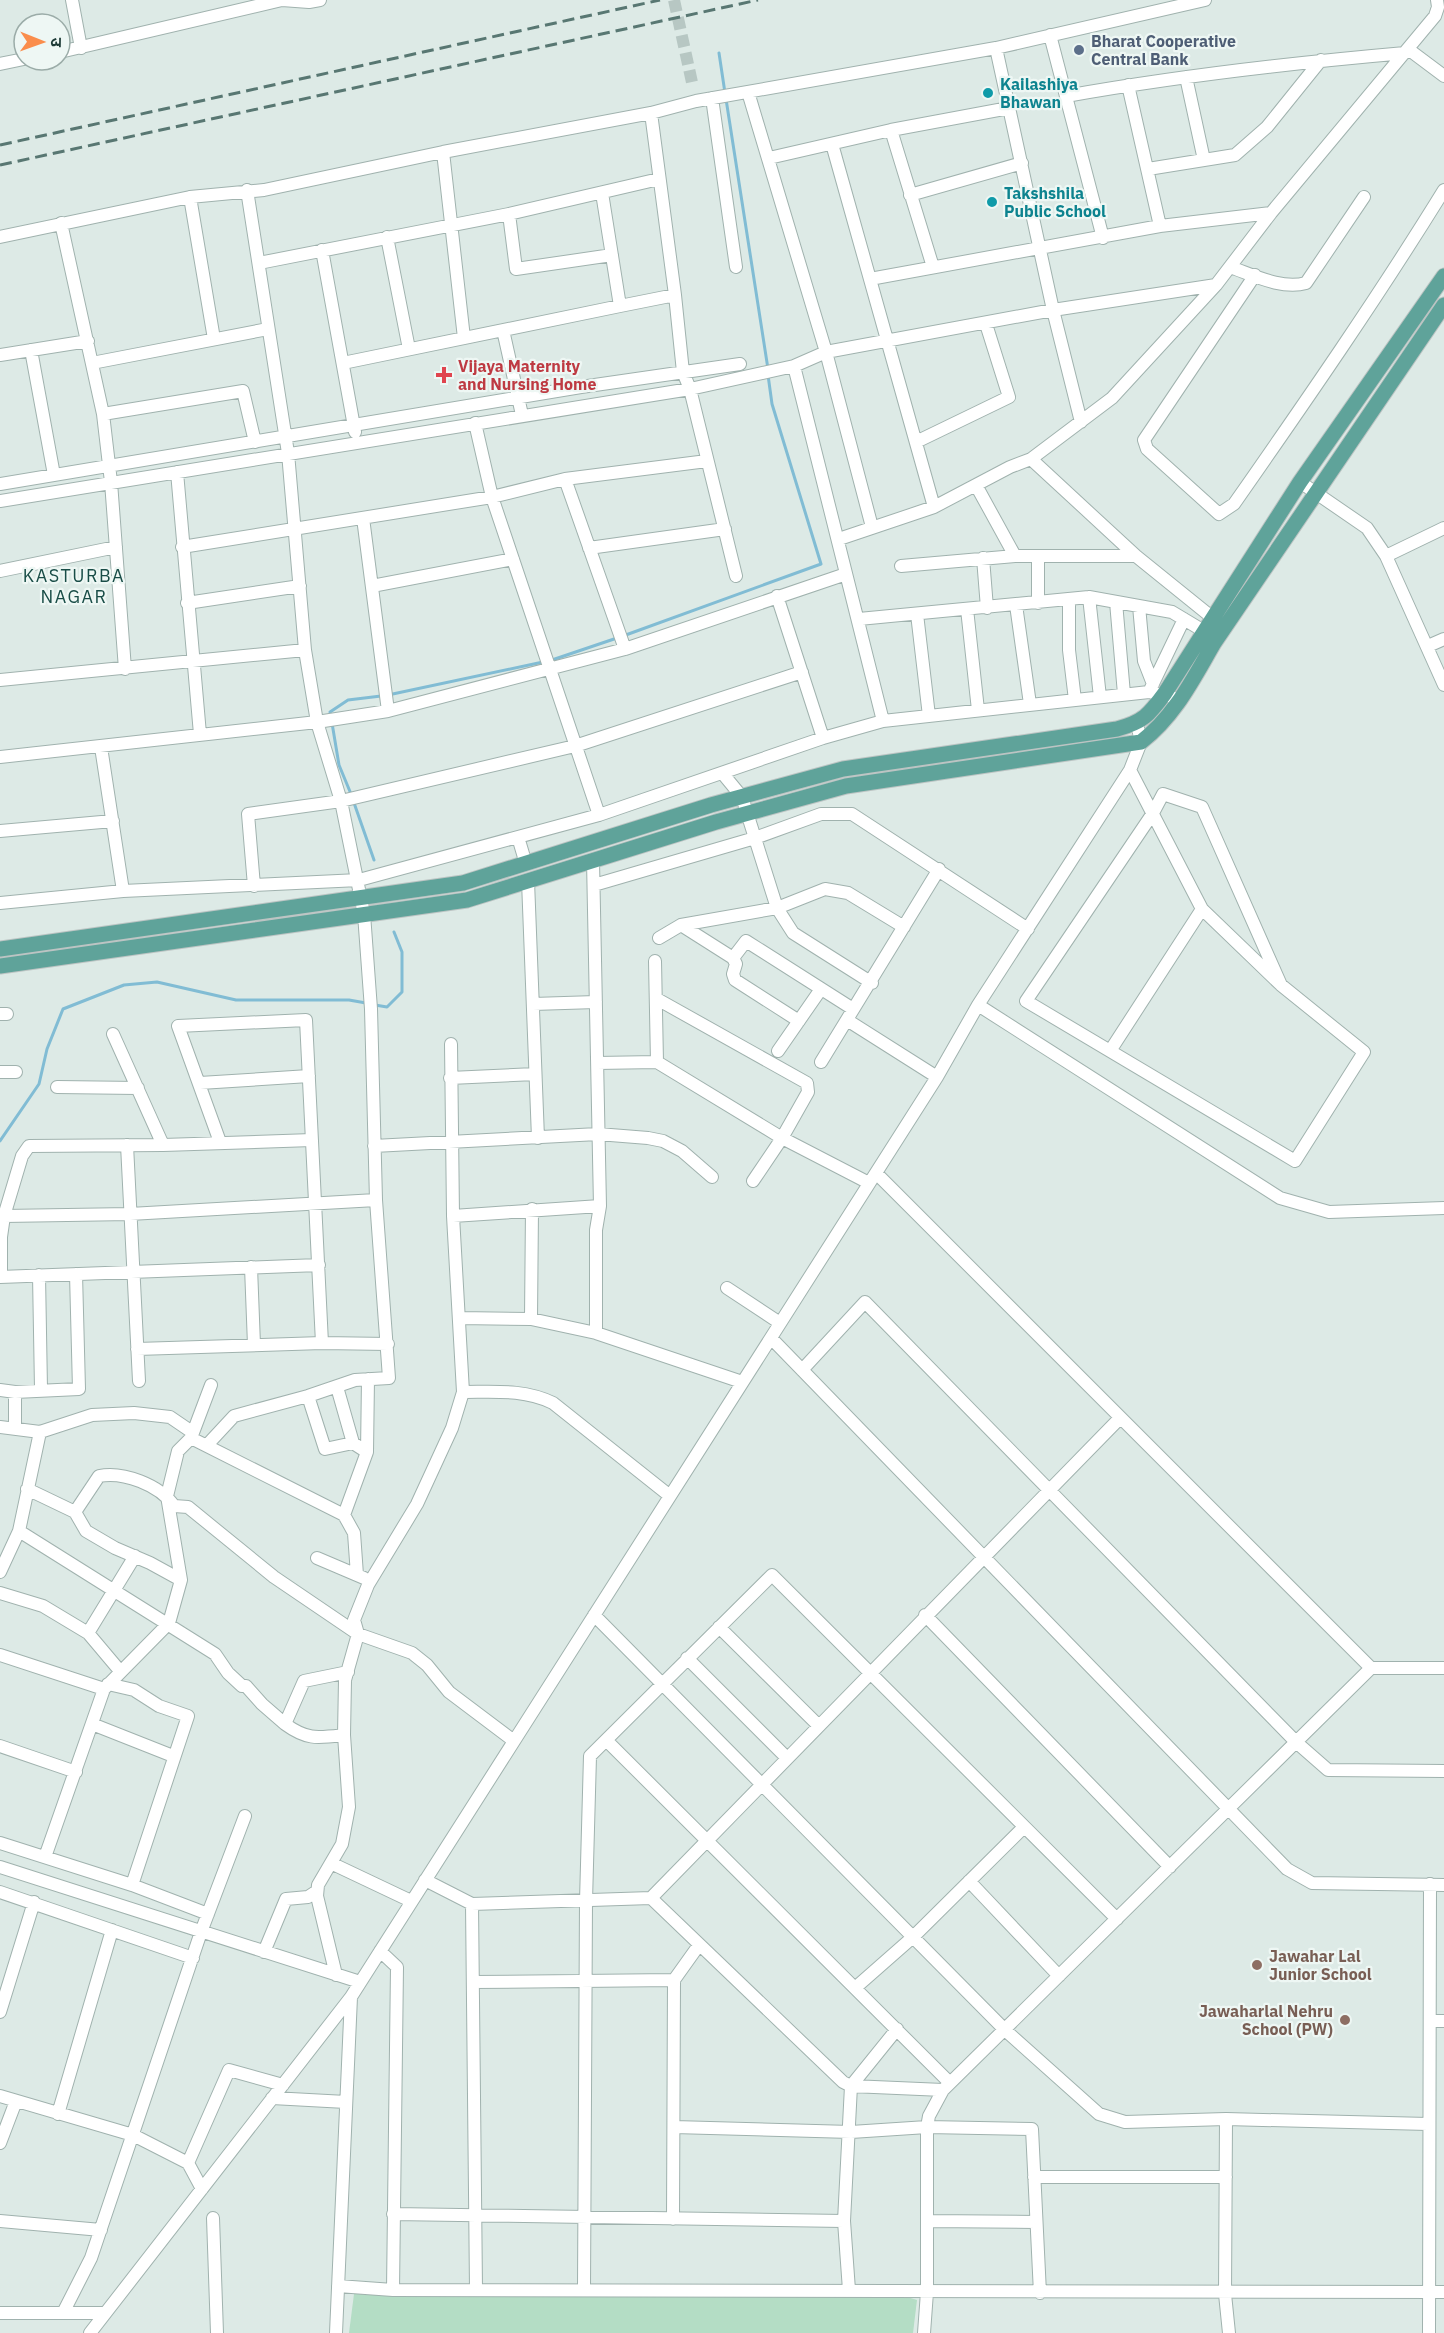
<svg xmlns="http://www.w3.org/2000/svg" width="1444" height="2333" font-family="'IBM Plex Sans','Noto Sans Devanagari',sans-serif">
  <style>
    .green { fill: #b4ddc5 }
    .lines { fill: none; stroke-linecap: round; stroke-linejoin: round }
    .stream { stroke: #81bcd4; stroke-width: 3 }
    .minor-tunnel { stroke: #b7c7c3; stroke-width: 12; stroke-dasharray: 12 6; stroke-linecap: butt }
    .minor-casing { stroke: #a0b2ae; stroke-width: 14 }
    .major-casing { stroke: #bcc4c3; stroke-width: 17 }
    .minor { stroke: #fff; stroke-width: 12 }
    .major { stroke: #5fa39a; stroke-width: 15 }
    .rail { stroke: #587772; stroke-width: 3; stroke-dasharray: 12 6; stroke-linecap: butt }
    .service-dot { fill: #5c6f8a; stroke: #eef7f4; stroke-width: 2 }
    .culture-dot { fill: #0f9aa8; stroke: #eef7f4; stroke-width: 2 }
    .health-dot { fill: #e0444e; stroke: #eef7f4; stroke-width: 2 }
    .education-dot { fill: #8d6e63; stroke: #eef7f4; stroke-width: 2 }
    .labels { text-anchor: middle; stroke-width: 4.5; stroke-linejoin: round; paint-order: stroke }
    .service-label { font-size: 16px; font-weight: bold; fill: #4e5e75; stroke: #eef7f4; text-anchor: start }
    .culture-label { font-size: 16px; font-weight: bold; fill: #0d838f; stroke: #eef7f4; text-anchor: start }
    .health-label { font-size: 16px; font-weight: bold; fill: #be3a42; stroke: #eef7f4; text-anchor: start }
    .education-label { font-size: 16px; font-weight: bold; fill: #785e54; stroke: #eef7f4; text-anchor: start }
    .neighbourhood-label { font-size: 18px; letter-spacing: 1.5px; fill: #194d47; stroke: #eef7f4 }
  </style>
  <rect width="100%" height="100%" fill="#ddeae6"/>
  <!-- green -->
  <path class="green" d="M 354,2294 L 904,2296 L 917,2300 L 913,2333 L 349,2333 Z"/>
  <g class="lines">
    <!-- stream -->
    <path class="stream" d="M 719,53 L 725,93
      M 726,99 L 768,369
      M 623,636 L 821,564 L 772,404 L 768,375
      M 549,661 L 617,638
      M 388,695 L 543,662
      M 331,716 L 330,712 L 348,700 L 381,696
      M 332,723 L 339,765 L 351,794
      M 353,800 L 374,860
      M 375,1005 L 387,1007 L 402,992 L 402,952 L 394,932
      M 0,1141 L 39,1084 L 47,1049 L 63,1009 L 124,985 L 157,982 L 236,1000 L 349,1000 L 366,1003"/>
    <!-- minor-tunnel -->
    <path class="minor-tunnel" d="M 674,0 L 693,87"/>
    <defs>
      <path id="minor" d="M 72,0 L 81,48
        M 1050,35 L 1103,238
        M 996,48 L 1053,310 L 1081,422
        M 1408,49 L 1444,76
        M 60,52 L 282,0 L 309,2 L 320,0
        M 0,64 L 24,59
        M 1186,77 L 1204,160
        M 1128,85 L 1160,226
        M 748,92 L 826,352 L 872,527
        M 1066,96 C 1178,76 1291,63 1405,53
        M 712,98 L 736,267
        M 651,113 L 675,295 L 683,372 L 690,389 L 736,576
        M 891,130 L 933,267
        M 832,144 L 934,507
        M 443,152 L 464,338
        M 769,158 L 891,130 L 1009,108
        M 1148,169 L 1235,155 L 1267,127 L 1321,60
        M 910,195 L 1022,163
        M 190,197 L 214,339
        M 509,214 L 516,269 L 612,255
        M 61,223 L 103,414 L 111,482 L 125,669
        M 0,237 L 190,197 L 264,190 L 443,152 L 651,113 L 696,101 L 996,48 L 1205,0
        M 387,237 L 409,349
        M 322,250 L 355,432
        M 259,263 L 509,214 L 659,179
        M 1230,267 C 1253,275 1282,290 1306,283 L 1364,197
        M 1255,275 L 1144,440 L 1147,449 L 1219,514 L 1234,504 C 1306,401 1378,297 1444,190
        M 870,279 L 1160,226 L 1271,213
        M 620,306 L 675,295
        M 503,330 L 522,415
        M 31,350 L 54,475
        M 0,355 L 88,341
        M 92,363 L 268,329
        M 343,363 L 620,306 L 602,193
        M 794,366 L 883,721
        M 103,414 L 243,391 L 255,442
        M 475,423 L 492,497 L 599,815
        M 916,442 L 1009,397 L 986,324
        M 1031,459 L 1136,556 L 1214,619
        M 177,472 L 200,734
        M 565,479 L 625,649
        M 1300,482 L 1367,528 L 1386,556 L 1444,685
        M 0,484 L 581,387 L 740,364
        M 977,487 L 1015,556
        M 0,501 L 690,389 L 794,366 L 826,352 L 1053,310 L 1216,285
        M 363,518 L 388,711
        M 839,539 L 934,507 L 1010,467 L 1031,459 L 1112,398 L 1216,285 L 1271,213 L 1435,16 L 1438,7 L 1437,0
        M 182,547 L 492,497 L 565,479 L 707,461
        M 589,548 L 725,529
        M 1386,556 L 1444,528
        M 983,558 L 987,608
        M 1038,558 L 1038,603
        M 901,566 L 1015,556 L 1136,556
        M 0,571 L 116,547
        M 372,586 L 513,559
        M 777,596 L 823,738
        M 1089,597 L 1100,697
        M 1069,599 L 1069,650 L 1075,700
        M 1116,602 L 1124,694
        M 187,603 L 300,586
        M 1016,605 L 1030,704
        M 1139,606 L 1144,661 L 1153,684
        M 967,609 L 978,710
        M 917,614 L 929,716
        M 859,619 L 1089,597 L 1172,612 L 1212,636
        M 1428,646 L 1444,639
        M 0,680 L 305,650
        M 1149,692 L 1184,619
        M 101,747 L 123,891
        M 0,757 L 317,722 L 388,711 L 625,649 L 846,574
        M 1130,770 L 1202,909 L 1281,985 L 1364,1052 L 1295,1161 L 1026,1001 L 1153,813 L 1163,794 L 1202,807 L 1281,985
        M 723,774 L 742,797 L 777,908 L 793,933 L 872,983
        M 0,831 L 113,821
        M 518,837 L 526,864
        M 593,861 L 600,1206 L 596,1230 L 596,1333
        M 528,881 L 538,1138
        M 594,885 L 755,838 L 821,814 L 852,814 L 1028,929
        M 254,886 L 248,814 L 341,801 L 575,746 L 802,672
        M 0,903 L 123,891 L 359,880 L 599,815 L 823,738 L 883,721 L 1149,692 L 1172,697
        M 681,925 L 733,958 L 736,964 L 733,974 L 735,980 L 799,1021
        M 659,938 L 681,925 L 777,908 L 825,889 L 848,893 L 904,927
        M 733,958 L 746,941 L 853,1009
        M 655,961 L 657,1062
        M 657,999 L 807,1083 L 808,1092 L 782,1138 L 753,1181
        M 533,1004 L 596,1002
        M 978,1005 L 1280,1198 L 1329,1212 L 1444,1208
        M 0,1014 L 7,1014
        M 847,1020 L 937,1077
        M 113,1034 L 163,1145
        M 778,1051 L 821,989
        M 1110,1051 L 1202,909
        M 821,1062 L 939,869
        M 597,1063 L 657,1062 L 782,1138 L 869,1183
        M 0,1072 L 16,1072
        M 450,1078 L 535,1074
        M 200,1083 L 309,1076
        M 57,1087 L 138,1088
        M 220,1142 L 178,1026 L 306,1020 L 322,1343
        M 127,1145 L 139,1381
        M 374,1146 L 598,1134 L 648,1138 L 663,1141 L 682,1151 L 712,1177
        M 876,1173 L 1371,1668
        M 4,1216 L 22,1156 L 29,1146 L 163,1145 L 312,1140
        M 453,1216 L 600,1206
        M 251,1267 L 254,1345
        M 39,1275 L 41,1389
        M 0,1277 L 319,1265
        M 1,1277 L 1,1237 L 4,1216 L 130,1214 L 376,1200
        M 727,1288 L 780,1323
        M 459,1318 L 531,1319 L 596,1333 L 742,1382
        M 531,1319 L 532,1209
        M 771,1338 L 1287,1869 L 1312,1883 L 1444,1885
        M 137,1349 L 322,1343 L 388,1344
        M 802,1370 L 865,1302 L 1296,1742 L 1328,1770 L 1444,1771
        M 337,1387 L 353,1443
        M 0,1390 L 15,1392 L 79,1389 L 76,1274
        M 15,1392 L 15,1429
        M 463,1392 C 495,1392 524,1389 553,1403 L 670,1496
        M 308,1396 L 325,1449 L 353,1443 L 367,1452
        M 0,1427 L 40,1432 L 92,1415 L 134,1413 L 170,1417 L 192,1432
        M 40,1432 L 19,1531 L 215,1654 L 228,1673 L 242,1686 L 246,1686 L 262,1704 L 285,1724
        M 191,1438 L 211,1385
        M 208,1444 L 234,1416 L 308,1396 L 355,1380 L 389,1378 L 376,1200 L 371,1009 L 364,914 L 341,801 L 317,722 L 305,650 L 288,453 L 247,190
        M 27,1489 L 75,1512 L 86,1531 L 115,1548 L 150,1563 L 181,1580
        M 75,1512 L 99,1476 C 123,1471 160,1485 174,1506 L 188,1507 L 274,1577 L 358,1634 L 412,1653 L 427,1665 L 449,1692 L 514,1741
        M 344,1515 L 367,1452 L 368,1379
        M 317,1558 L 364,1578
        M 0,1572 L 19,1531
        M 0,1593 L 43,1606 L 88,1633 L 120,1671
        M 594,1615 L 1005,2030 L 1099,2114 L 1125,2122 L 1226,2119 L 1428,2124
        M 925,1615 L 1170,1867
        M 719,1627 L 818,1725
        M 88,1633 L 135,1556
        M 0,1655 L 104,1689
        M 687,1658 L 787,1758
        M 108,1684 L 134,1690 L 159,1706 L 188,1716 L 132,1885
        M 92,1724 L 173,1756
        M 344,1735 C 317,1738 307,1740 285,1724 L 304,1681 L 348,1672
        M 607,1741 L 950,2083
        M 0,1746 L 76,1772
        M 0,1843 L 132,1885 L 208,1914
        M 45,1857 L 104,1689 L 169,1623 L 181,1580 L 167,1496 L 178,1451 L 191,1438 L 344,1515 L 354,1533 L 357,1575
        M 333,1861 L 335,1865 L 411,1901
        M 0,1867 L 360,1982
        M 425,1880 L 472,1904 L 651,1898 L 1120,1418
        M 969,1881 L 1059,1976
        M 0,1892 L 193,1958
        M 651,1898 L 843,2082 L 851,2086 L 943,2090
        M 472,1904 L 476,2289
        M 380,1951 L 397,1967 L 393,2290
        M 264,1952 L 286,1899 L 308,1897 L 317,1891
        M 336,1975 L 317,1896 L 318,1885 L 342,1844 L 349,1807 L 344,1735 L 345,1680 L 358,1634 L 354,1620 L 368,1585 L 417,1504 L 452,1428 L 463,1392 L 453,1216 L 451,1044
        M 473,1982 L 674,1980
        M 855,1988 L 913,1937 L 1024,1827
        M 0,2012 L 34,1902
        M 1431,2021 L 1444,2021
        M 0,2096 L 133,2135 L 188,2163 L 202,2189
        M 272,2098 L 346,2102
        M 58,2114 L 112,1930
        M 1226,2119 L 1225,2294 L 1229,2333
        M 674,2127 L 851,2132 L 927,2127 L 1032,2129 L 1040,2293
        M 0,2143 L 16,2101
        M 188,2163 L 229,2070 L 283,2085
        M 1034,2177 L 1226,2177
        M 393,2214 L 844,2221
        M 213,2218 L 217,2333
        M 673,2219 L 674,1980 L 699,1945
        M 0,2221 L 101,2230
        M 927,2221 L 1036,2222
        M 338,2286 L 393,2290 L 1444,2292
        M 584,2289 L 586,1901 L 590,1756 L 772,1575 L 1117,1919
        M 849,2290 L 844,2221 L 851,2086 L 897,2029
        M 0,2313 L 105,2313
        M 63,2313 L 91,2258 L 201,1932 L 245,1816
        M 90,2333 L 351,1997 L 937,1077 L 978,1005 L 1130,770 L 1141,742 L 1137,724
        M 336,2333 L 351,1997
        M 924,2333 L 927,2292 L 927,2127 L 929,2116 L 943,2090 L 1371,1668 L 1444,1668
        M 1429,2333 L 1430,1884"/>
      <path id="major" d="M 0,949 L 463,883 L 711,805 L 843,769 L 1117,729 C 1143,722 1149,715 1165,693 L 1300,482 L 1444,276
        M 0,966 L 467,900 L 716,822 L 846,786 L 1141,742 C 1175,716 1193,679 1214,643 L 1444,305"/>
    </defs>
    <!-- minor casing -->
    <use href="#minor" class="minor-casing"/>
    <!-- major casing -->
    <use href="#major" class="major-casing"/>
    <!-- minor -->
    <use href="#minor" class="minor"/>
    <!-- major -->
    <use href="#major" class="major"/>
    <!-- rail -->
    <path class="rail" d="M 0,145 L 660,0
      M 0,165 L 758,0"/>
  </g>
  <!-- markers -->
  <circle class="service-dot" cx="1079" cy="50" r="6"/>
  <g class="culture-dot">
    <circle cx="988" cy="93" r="6"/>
    <circle cx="992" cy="202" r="6"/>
  </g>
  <path class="health-dot" d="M441 366h6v6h6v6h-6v6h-6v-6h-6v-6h6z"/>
  <g class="education-dot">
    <circle cx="1257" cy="1965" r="6"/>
    <circle cx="1345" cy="2020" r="6"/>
  </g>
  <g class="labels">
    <!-- service labels -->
    <g class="service-label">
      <text x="1091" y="47">Bharat Cooperative<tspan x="1091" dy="18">Central Bank</tspan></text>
    </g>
    <!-- culture labels -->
    <g class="culture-label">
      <text x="1000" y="90">Kailashiya<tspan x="1000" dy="18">Bhawan</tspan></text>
      <text x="1004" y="199">Takshshila<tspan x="1004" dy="18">Public School</tspan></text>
    </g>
    <!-- health labels -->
    <g class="health-label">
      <text x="458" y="372">Vijaya Maternity<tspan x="458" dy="18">and Nursing Home</tspan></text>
    </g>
    <!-- education labels -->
    <g class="education-label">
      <text x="1269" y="1962">Jawahar Lal<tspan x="1269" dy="18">Junior School</tspan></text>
      <text x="1333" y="2017" text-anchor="end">Jawaharlal Nehru<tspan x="1333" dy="18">School (PW)</tspan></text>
    </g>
    <!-- neighbourhood labels -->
    <g class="neighbourhood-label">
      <text x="74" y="582">KASTURBA<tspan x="74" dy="21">NAGAR</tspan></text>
    </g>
  </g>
  <!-- north arrow -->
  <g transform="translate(42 42) rotate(91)"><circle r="28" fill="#eef7f4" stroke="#9baca8" stroke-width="1.5"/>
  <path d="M0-4.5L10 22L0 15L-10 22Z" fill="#fa8d4c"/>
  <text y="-9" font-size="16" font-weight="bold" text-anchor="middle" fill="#1e3b37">उ</text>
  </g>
</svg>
